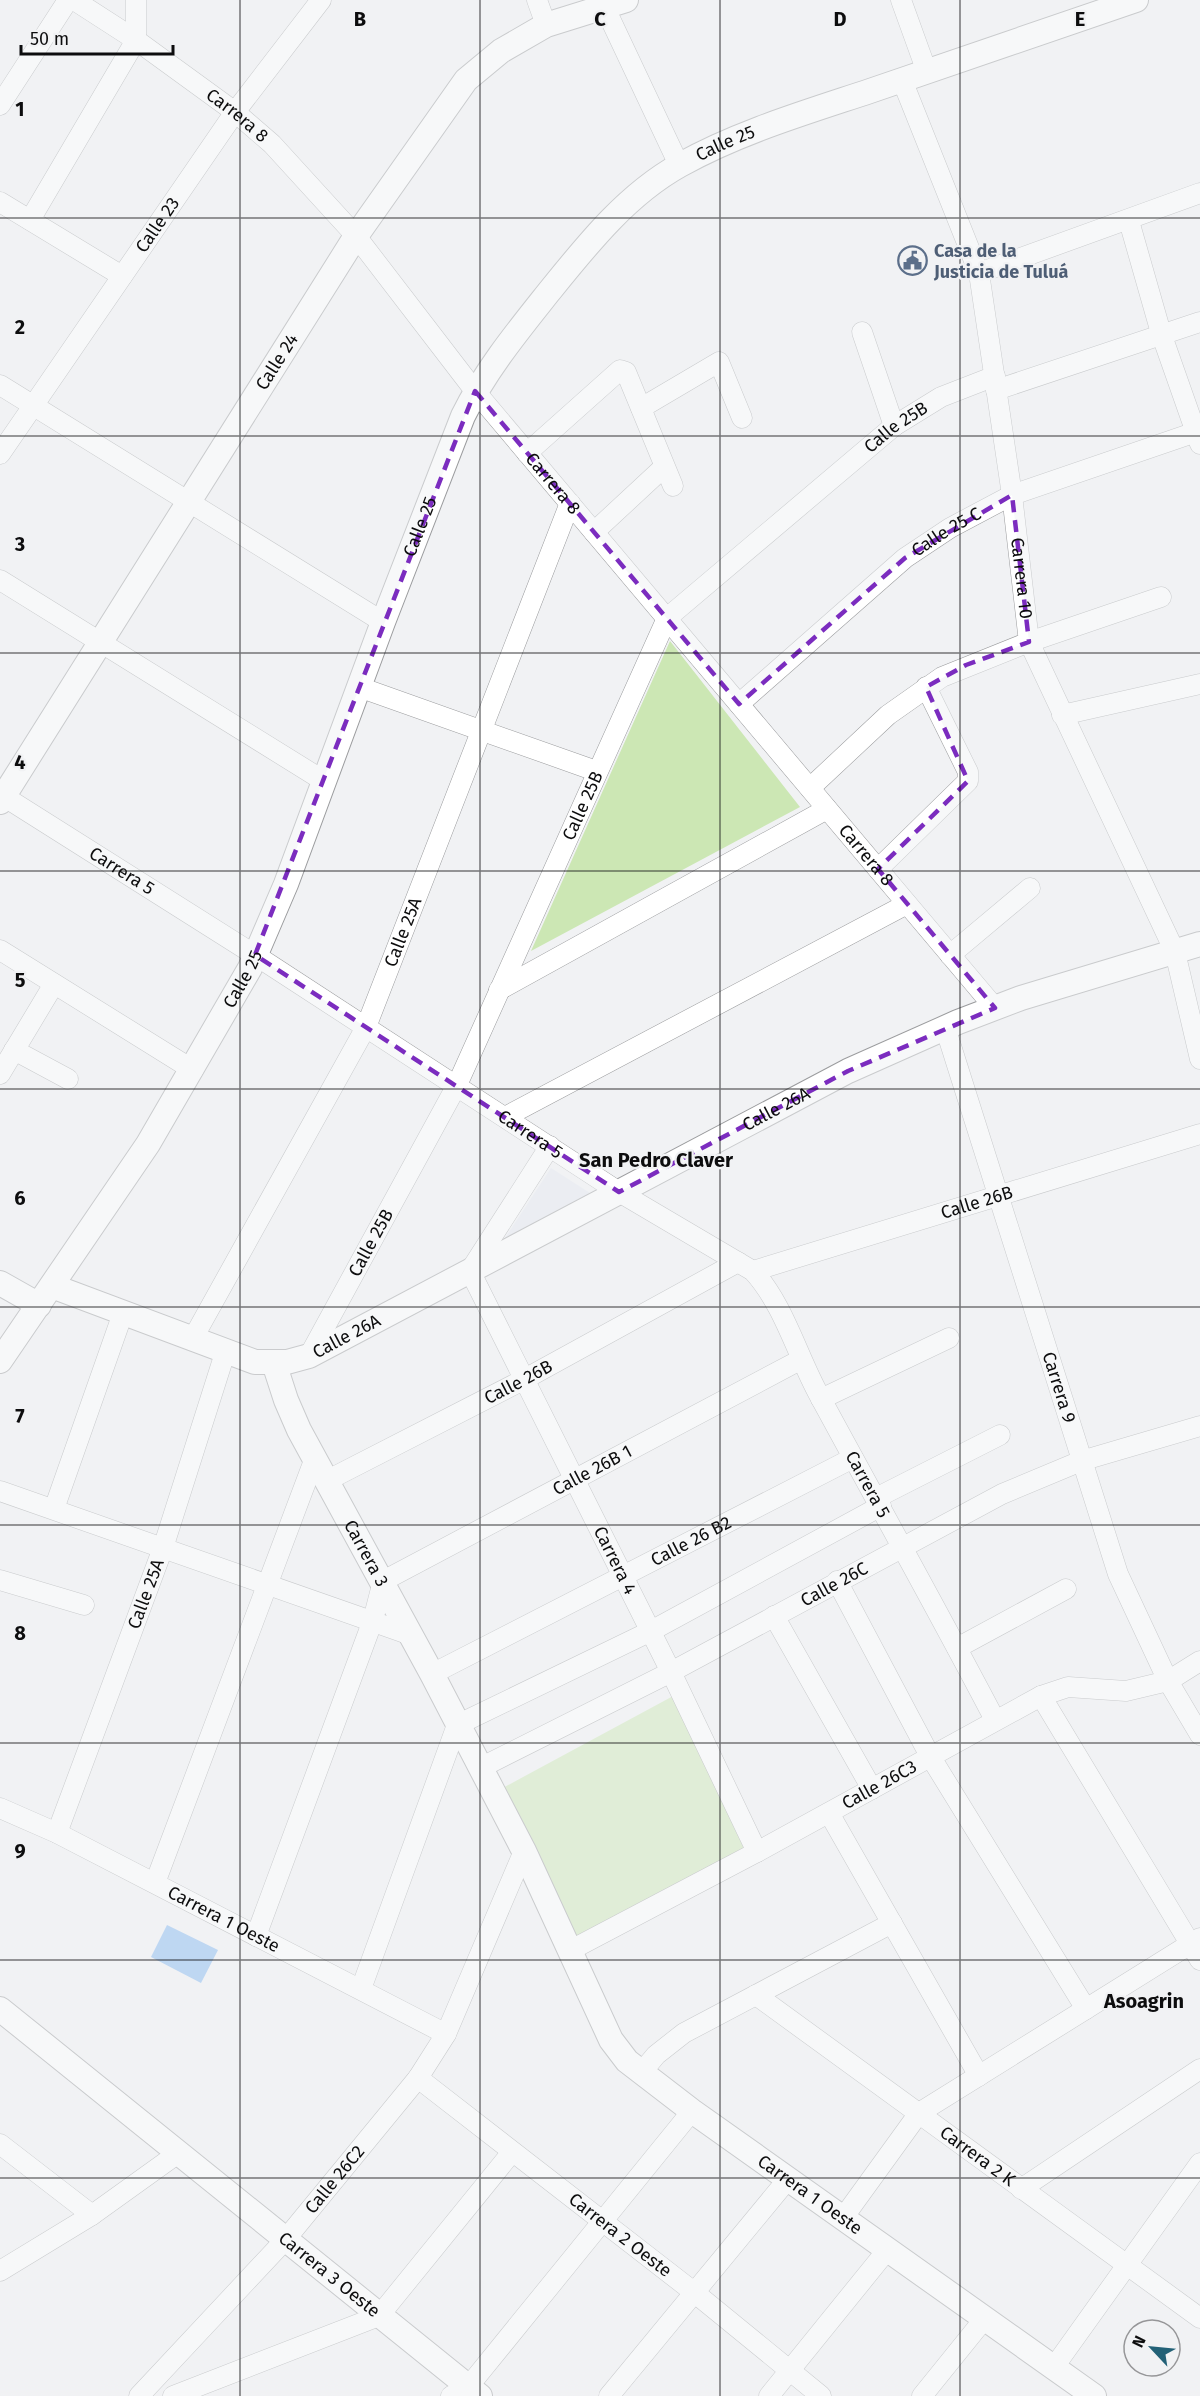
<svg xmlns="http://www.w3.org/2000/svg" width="1200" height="2396" font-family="'Fira Sans',sans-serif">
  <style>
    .built { fill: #e4e7f0 }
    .green { fill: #cce7b4 }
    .water { fill: #82b5ef }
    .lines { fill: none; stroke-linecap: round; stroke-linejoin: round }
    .minor-casing { stroke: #9b9c9e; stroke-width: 21 }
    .tertiary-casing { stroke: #9b9c9e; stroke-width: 26 }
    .minor { stroke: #fff; stroke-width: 20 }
    .tertiary { stroke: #fff; stroke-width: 24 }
    .marked { fill: none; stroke: #7b2cbf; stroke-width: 4.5; stroke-dasharray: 12 8; stroke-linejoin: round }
    .grid { fill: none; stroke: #0d0d0e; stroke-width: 1.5; stroke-opacity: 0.55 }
    .labels { text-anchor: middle; stroke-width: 4.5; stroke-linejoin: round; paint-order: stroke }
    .street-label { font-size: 18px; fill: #0d0d0e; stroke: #f1f2f4 }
    .service-label { font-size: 18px; font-weight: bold; fill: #4e5e75; stroke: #f1f2f4; text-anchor: start }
    .neighbourhood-label { font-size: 20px; font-weight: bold; fill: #0d0d0e; stroke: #f1f2f4 }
    .grid-label { font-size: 20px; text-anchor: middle; font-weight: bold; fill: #0d0d0e; stroke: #f1f2f4; stroke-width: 4.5; stroke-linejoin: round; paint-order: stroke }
  </style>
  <rect width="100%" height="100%" fill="#f1f2f4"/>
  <!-- built -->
  <path class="built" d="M 551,1168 L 590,1193 L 505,1238 Z"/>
  <!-- green -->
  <path class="green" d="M 670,641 L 800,807 L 531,951 Z
    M 675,1695 L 749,1852 L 576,1939 L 499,1790 Z"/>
  <!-- water -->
  <path class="water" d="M 167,1925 L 218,1950 L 201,1983 L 151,1957 Z"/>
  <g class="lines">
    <defs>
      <g id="minor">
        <path id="s1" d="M 74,0 L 136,40 L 235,112 L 272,144 L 356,236 L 475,391 L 995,1008"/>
        <path d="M 537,0 L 546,25"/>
        <path d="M 901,0 L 927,72"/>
        <path d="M 605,8 L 679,165"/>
        <path id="s2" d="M 902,80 L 979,273 L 1012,495 L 1029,642 L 1175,952 L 1200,1059"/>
        <path d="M 0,105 L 68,0"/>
        <path d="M 0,202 L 122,276"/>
        <path d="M 30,220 L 136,40 L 136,0"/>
        <path d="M 1129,221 L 1161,333 L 1200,444"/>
        <path d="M 979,273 L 1200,193"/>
        <path d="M 862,332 L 894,426"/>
        <path d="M 0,385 L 383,622"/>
        <path d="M 996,390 L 1200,322"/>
        <path d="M 641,408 L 719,362 L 742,418"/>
        <path d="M 527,453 L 620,370 L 626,372 L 673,486"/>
        <path id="s3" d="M 0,454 L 235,112 L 321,0"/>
        <path d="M 594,532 L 664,467"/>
        <path d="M 0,580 L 324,781"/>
        <path d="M 359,687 L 596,771"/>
        <path id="s4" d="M 739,704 L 905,558 L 950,528 L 1012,495 L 1196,432"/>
        <path d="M 1062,715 L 1200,684"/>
        <path d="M 810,788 L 888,715 L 942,677 L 1029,642 L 1161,597"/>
        <path id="s5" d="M 0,794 L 255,955 L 619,1192 L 753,1271 C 784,1305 797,1355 819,1395 C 878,1504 938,1611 995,1720"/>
        <path d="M 878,869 L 968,781 L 968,772 L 926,687"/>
        <path d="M 0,950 L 193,1070"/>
        <path d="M 950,955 L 1030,888"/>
        <path d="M 499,990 L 827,809"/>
        <path id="s6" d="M 945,1027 L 1118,1574 L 1168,1681 L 1200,1735"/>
        <path d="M 14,1050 L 68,1079"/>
        <path d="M 0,1074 L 54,984"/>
        <path d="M 505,1117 L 907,904"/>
        <path id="s7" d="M 550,1146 L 470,1271 L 671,1672 L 757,1852"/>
        <path id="s8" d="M 753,1271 L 1200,1134"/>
        <path id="s9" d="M 192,1340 L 366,1027 L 570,503"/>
        <path id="s10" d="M 309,1356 L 457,1085 L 667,618 L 894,426 L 941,397 L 995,376"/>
        <path d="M 821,1399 L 949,1338"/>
        <path id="s11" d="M 328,1480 L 523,1380 L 738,1262"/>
        <path d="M 0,1491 L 411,1635"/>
        <path d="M 876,1498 L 1000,1435"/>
        <path d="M 54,1509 L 123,1313"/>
        <path d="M 0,1580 L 84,1605"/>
        <path d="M 837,1581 L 930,1756 L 1086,2009"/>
        <path d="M 774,1616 L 872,1789"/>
        <path d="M 957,1648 L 1066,1589"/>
        <path id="s12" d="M 432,1674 L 853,1458"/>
        <path d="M 1041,1696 L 1200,1960"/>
        <path id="s13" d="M 480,1768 L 671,1672 L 1002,1494 L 1081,1461 L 1200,1426"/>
        <path id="s14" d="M 0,1808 L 57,1833 L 446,2034"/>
        <path d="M 829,1813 L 979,2076"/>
        <path id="s15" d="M 57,1833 L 163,1548 L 225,1353"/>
        <path d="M 155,1883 L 315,1458"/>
        <path id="s16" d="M 256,1936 L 373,1620 L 383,1581 L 800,1360"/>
        <path id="s17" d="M 569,1951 L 757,1852 L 1041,1696 L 1068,1687 L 1126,1691 L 1168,1681 L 1200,1661"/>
        <path d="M 361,1989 L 457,1725 L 651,1631 L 881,1506"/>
        <path id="s18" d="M 756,1995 L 1200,2318"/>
        <path d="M 641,2073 L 656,2055 L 684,2033 L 892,1923"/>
        <path id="s19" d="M 418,2078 L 695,2293 L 821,2396"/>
        <path d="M 0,2144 L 92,2215"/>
        <path d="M 1021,2189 L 1200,2069"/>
        <path d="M 843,2218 L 919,2113 L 1200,1938"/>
        <path d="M 0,2271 L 92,2215 L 177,2154"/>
        <path d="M 1054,2367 L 1200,2163"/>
        <path id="s20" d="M 139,2396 L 285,2240 L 418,2078 L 446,2034 L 524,1851"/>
        <path d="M 173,2396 L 379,2316 L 512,2152"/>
        <path d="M 451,2396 L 468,2387 L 692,2111"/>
        <path d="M 609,2396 L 788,2179"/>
        <path d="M 769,2396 L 888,2249"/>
        <path d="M 922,2396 L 985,2318"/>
      </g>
      <g id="tertiary">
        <path id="s21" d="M 0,802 L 356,236 L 466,80 L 501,51 L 546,25 L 626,0"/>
        <path d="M 0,1283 L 39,1305"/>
        <path id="s22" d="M 52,1286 L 255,1362 L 287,1362 L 309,1356 L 848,1071 L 958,1022 L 1021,998 L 1200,944"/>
        <path id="s23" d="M 0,1361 L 148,1144 L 250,968 L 286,884 L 383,622 L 463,416 C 485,371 517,332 548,293 C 586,246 626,195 680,165 C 739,132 807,112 870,91 C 959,61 1047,30 1136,0"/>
        <path id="s24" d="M 274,1363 L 286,1400 L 299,1430 L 432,1674 L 524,1851 L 611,2040 L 627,2061 L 692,2111 L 1094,2396"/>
        <path id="s25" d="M 0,2009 L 480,2396"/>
      </g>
    </defs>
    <!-- minor casing -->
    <use href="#minor" class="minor-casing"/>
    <!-- tertiary casing -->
    <use href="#tertiary" class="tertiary-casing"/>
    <!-- minor -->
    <use href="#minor" class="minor"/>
    <!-- tertiary -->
    <use href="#tertiary" class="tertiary"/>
  </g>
  <!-- marked area -->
  <path d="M0 0H1200V2396H0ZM 475,391 L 739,704 L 905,558 L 1012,495 L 1029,642 L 966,665 L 926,687 L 968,781 L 878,869 L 995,1008 L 848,1071 L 619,1192 L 255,955 Z" fill="#f1f2f4" fill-opacity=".55" fill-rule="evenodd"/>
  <path class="marked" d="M 475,391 L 739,704 L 905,558 L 1012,495 L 1029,642 L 966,665 L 926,687 L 968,781 L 878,869 L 995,1008 L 848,1071 L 619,1192 L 255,955 Z"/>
  <!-- grid -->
  <path class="grid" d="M 240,0 L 240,2396M 480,0 L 480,2396M 720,0 L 720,2396M 960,0 L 960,2396M 0,218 L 1200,218M 0,436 L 1200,436M 0,653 L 1200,653M 0,871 L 1200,871M 0,1089 L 1200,1089M 0,1307 L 1200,1307M 0,1525 L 1200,1525M 0,1743 L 1200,1743M 0,1960 L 1200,1960M 0,2178 L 1200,2178"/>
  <!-- icons -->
  <defs>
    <symbol id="civic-ring" viewBox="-11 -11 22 22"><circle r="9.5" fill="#f1f2f4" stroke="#5c6f8a" stroke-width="1.5"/><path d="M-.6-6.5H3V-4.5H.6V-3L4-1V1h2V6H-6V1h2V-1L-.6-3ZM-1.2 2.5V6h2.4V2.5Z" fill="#5c6f8a"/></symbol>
  </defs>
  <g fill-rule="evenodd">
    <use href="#civic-ring" x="896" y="244" width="33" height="33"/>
  </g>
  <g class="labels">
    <!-- street labels -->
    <g class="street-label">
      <text dy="6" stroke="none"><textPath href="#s1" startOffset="200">Carrera 8</textPath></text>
      <text dy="6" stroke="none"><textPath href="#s23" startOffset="1443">Calle 25</textPath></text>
      <text dy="6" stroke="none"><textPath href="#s3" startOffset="278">Calle 23</textPath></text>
      <text dy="6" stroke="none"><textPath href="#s21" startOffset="520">Calle 24</textPath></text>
      <text dy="6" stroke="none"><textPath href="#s10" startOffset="1119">Calle 25B</textPath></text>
      <text dy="6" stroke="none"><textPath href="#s1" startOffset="686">Carrera 8</textPath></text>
      <text dy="6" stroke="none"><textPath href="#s23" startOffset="939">Calle 25</textPath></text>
      <text dy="6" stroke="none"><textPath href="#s4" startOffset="270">Calle 25 C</textPath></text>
      <text dy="6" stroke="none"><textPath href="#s2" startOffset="516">Carrera 10</textPath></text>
      <text dy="6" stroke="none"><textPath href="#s10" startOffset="615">Calle 25B</textPath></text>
      <text dy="6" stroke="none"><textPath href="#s1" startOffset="1172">Carrera 8</textPath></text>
      <text dy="6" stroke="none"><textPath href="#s5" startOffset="144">Carrera 5</textPath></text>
      <text dy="6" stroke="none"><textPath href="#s9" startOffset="460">Calle 25A</textPath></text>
      <text dy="6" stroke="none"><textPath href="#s23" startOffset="453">Calle 25</textPath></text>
      <text dy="6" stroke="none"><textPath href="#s22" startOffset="800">Calle 26A</textPath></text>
      <text dy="6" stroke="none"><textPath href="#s5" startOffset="630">Carrera 5</textPath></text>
      <text dy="6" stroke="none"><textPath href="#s8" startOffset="234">Calle 26B</textPath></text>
      <text dy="6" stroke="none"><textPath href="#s10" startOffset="129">Calle 25B</textPath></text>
      <text dy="6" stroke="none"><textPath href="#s22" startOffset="314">Calle 26A</textPath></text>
      <text dy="6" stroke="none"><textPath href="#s11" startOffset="214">Calle 26B</textPath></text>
      <text dy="6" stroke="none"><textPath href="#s6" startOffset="378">Carrera 9</textPath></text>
      <text dy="6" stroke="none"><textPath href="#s16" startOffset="614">Calle 26B 1</textPath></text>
      <text dy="6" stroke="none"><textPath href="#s5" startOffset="1134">Carrera 5</textPath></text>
      <text dy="6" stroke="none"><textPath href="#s12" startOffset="291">Calle 26 B2</textPath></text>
      <text dy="6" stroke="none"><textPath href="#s24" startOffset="212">Carrera 3</textPath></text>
      <text dy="6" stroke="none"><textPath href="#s7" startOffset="472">Carrera 4</textPath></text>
      <text dy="6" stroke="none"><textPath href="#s13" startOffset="399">Calle 26C</textPath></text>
      <text dy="6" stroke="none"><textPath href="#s15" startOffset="255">Calle 25A</textPath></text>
      <text dy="6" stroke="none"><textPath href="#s17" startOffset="352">Calle 26C3</textPath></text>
      <text dy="6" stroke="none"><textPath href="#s14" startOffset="250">Carrera 1 Oeste</textPath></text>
      <text dy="6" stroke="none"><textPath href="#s18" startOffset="274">Carrera 2 K</textPath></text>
      <text dy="6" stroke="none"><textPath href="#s20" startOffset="292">Calle 26C2</textPath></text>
      <text dy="6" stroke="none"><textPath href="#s24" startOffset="1010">Carrera 1 Oeste</textPath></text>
      <text dy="6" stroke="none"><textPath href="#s19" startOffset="256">Carrera 2 Oeste</textPath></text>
      <text dy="6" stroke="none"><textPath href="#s25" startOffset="423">Carrera 3 Oeste</textPath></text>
    </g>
    <!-- service labels -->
    <g class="service-label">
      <text x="934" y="257">Casa de la<tspan x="934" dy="21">Justicia de Tuluá</tspan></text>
    </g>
    <!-- neighbourhood labels -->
    <g class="neighbourhood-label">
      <text x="656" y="1167">San Pedro Claver</text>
      <text x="1144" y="2008">Asoagrin</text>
    </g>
  </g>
  <g class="grid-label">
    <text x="360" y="26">B</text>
    <text x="600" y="26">C</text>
    <text x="840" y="26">D</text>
    <text x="1080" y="26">E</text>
    <text x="20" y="116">1</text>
    <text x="20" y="334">2</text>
    <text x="20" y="551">3</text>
    <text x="20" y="769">4</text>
    <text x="20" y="987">5</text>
    <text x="20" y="1205">6</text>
    <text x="20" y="1423">7</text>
    <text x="20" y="1640">8</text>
    <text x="20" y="1858">9</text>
  </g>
  <!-- north arrow -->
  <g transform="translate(1152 2348) rotate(296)"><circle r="28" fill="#f1f2f4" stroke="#969698" stroke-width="1.5"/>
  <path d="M0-4.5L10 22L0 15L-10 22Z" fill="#236177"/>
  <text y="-9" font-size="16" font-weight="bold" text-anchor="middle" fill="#0d0d0e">N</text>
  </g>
  <!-- scale -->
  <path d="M21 45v9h152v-9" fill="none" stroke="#0d0d0e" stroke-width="3"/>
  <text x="30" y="45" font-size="18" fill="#0d0d0e" stroke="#f1f2f4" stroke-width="4.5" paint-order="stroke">50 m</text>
</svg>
